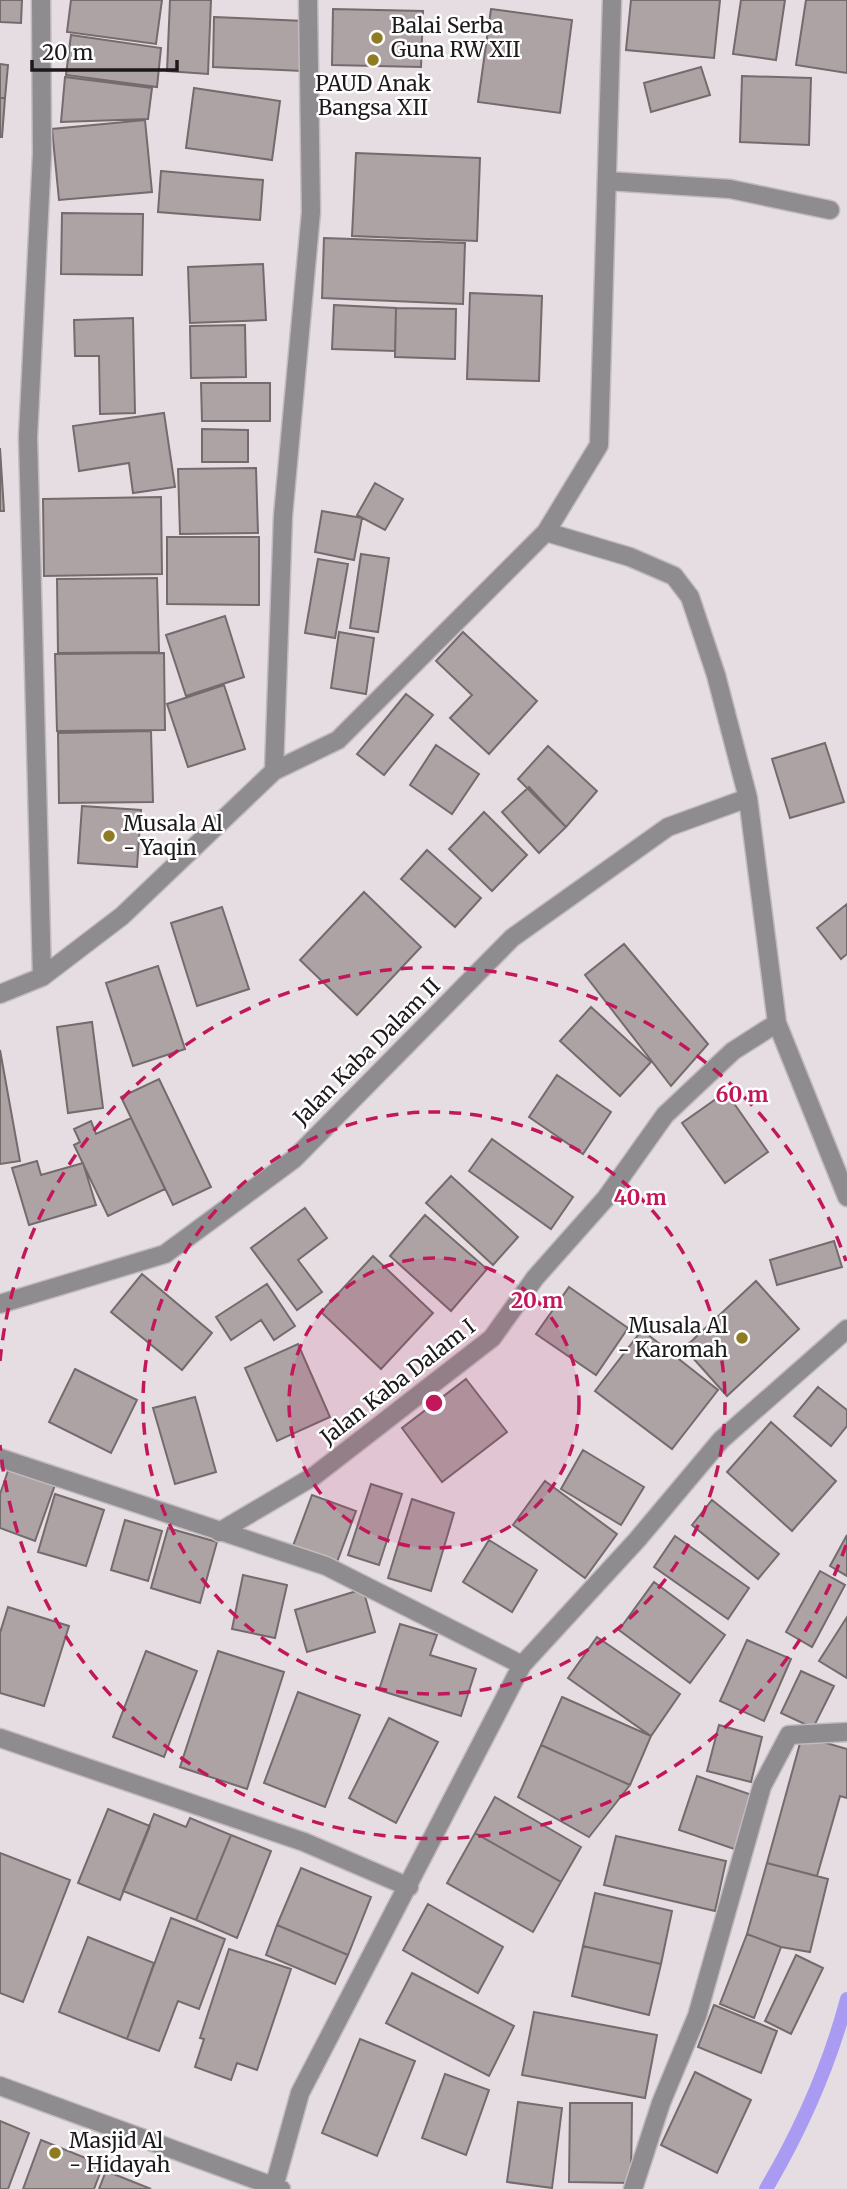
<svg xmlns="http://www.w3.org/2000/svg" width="847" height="2189" font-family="Merriweather,serif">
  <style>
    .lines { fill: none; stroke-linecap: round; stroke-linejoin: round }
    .stream { stroke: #aa9bf2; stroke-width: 14 }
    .building { fill: #ada2a4; stroke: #746b6d; stroke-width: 2 }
    .minor-casing { stroke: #c2babf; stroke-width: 21 }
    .minor { stroke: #8e8c8f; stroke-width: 18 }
    .ring { fill: none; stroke: #c2185b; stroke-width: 3.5; stroke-dasharray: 12 9 }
    .poi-dot { fill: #8f7c22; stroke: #fff; stroke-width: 2.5 }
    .labels { text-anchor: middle; stroke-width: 5; stroke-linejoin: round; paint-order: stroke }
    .poi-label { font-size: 21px; fill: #1c191b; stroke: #fff; text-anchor: start }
    .street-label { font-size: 21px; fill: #1c191b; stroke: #fff }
    .centre { fill: #c2185b; stroke: #fff; stroke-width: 3.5 }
    .ring-label { font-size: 21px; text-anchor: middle; font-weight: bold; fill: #c2185b; stroke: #fff; stroke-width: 5; stroke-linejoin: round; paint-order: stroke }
  </style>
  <rect width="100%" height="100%" fill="#e6dde3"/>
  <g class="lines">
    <!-- stream -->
    <path class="stream" d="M 766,2189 C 802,2128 829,2067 847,1999"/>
  </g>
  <!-- building -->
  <path class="building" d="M 0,0 L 22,0 L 21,23 L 0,22 Z
    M 71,0 L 162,0 L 156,44 L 67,32 Z
    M 170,0 L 211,0 L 208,74 L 167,71 Z
    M 631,0 L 720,0 L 714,58 L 626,50 Z
    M 741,0 L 785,0 L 776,60 L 733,54 Z
    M 806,0 L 847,0 L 847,73 L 796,65 Z
    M 333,9 L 423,11 L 421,67 L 332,65 Z
    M 491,9 L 572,20 L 560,113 L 478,102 Z
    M 214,17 L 304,21 L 302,71 L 213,67 Z
    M 71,35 L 161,48 L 157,87 L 66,75 Z
    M 0,64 L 8,65 L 5,98 L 0,98 Z
    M 701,67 L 710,95 L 651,112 L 644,83 Z
    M 742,76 L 811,78 L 809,145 L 740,142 Z
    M 65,77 L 152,88 L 148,119 L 61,122 Z
    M 194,88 L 280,101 L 272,160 L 186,148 Z
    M 0,98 L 5,98 L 2,137 L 0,137 Z
    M 145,120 L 152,192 L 59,200 L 52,129 Z
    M 356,153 L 480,158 L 477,241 L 352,236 Z
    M 161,171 L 263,180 L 260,220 L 158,212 Z
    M 62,213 L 143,214 L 142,275 L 61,274 Z
    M 324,238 L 465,243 L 463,304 L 322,298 Z
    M 263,264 L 266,320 L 190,323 L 188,267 Z
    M 470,293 L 542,296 L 539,381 L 467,379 Z
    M 334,305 L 396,308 L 395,351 L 332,349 Z
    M 396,308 L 456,309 L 455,359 L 395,357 Z
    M 133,318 L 135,413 L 100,414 L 99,356 L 75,356 L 74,320 Z
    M 245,325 L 246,377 L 191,378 L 190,326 Z
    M 201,383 L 270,383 L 270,421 L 202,421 Z
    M 164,413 L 175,487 L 133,493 L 129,463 L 79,471 L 73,426 Z
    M 202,429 L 248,430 L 248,462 L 202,462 Z
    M 0,448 L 4,511 L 0,511 Z
    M 256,468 L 258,533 L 180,534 L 178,469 Z
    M 375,483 L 403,499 L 385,530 L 357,515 Z
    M 161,497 L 162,574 L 44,576 L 43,499 Z
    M 322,511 L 362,518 L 354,560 L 315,552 Z
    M 167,537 L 259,537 L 259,605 L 167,604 Z
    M 361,554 L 389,558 L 378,632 L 350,628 Z
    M 318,559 L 348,564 L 335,638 L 305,633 Z
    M 157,578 L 159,652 L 58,653 L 57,579 Z
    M 225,616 L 244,677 L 186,696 L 166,635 Z
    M 339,632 L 374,638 L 366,694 L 331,688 Z
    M 463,632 L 537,701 L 489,754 L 450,718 L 472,695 L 436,661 Z
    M 164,653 L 165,730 L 57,731 L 55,654 Z
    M 224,685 L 245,749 L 188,767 L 167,704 Z
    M 406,694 L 433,715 L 384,775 L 357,754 Z
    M 151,731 L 153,802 L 59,803 L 58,733 Z
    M 825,743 L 844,802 L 790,818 L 772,759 Z
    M 436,745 L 479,774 L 452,814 L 410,785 Z
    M 548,746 L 597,791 L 566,827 L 518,779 Z
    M 529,787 L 566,827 L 539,853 L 502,812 Z
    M 82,806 L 141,810 L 137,867 L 78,863 Z
    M 484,812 L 527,855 L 492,891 L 449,849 Z
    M 427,850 L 481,898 L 455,927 L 401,879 Z
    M 364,892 L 421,947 L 357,1015 L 300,960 Z
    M 847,904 L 847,954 L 841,959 L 817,928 Z
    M 222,907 L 249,989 L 197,1006 L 171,923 Z
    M 624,944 L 708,1044 L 671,1086 L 585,975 Z
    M 158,966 L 185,1049 L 133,1066 L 106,983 Z
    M 591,1007 L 651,1062 L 620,1096 L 560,1041 Z
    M 92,1022 L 103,1108 L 68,1113 L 57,1027 Z
    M 0,1050 L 20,1161 L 0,1164 Z
    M 557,1075 L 611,1112 L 583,1154 L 529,1117 Z
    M 159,1079 L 211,1187 L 173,1205 L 121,1097 Z
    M 726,1092 L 768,1152 L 725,1183 L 682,1123 Z
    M 131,1118 L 165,1189 L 108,1216 L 74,1145 L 80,1142 L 74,1129 L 91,1121 L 96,1134 Z
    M 492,1139 L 573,1197 L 551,1229 L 469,1171 Z
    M 37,1161 L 41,1175 L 83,1163 L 96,1205 L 29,1225 L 12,1168 Z
    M 451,1176 L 518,1237 L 493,1265 L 426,1203 Z
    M 305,1208 L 327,1238 L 298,1260 L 322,1292 L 297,1310 L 251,1248 Z
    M 425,1215 L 487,1269 L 451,1311 L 390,1256 Z
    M 834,1241 L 842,1267 L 777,1285 L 770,1260 Z
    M 373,1256 L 433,1313 L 381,1369 L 321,1312 Z
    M 142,1274 L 212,1333 L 182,1370 L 111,1312 Z
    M 756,1281 L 799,1329 L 727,1396 L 684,1348 Z
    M 267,1284 L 295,1326 L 274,1340 L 261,1320 L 231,1340 L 216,1317 Z
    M 569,1287 L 628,1328 L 596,1375 L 536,1334 Z
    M 642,1330 L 718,1390 L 672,1449 L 595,1391 Z
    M 298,1344 L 330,1417 L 277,1441 L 245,1368 Z
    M 75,1369 L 137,1400 L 111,1453 L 49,1422 Z
    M 466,1379 L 507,1432 L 442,1482 L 402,1428 Z
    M 818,1387 L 847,1410 L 847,1426 L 831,1446 L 794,1416 Z
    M 195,1397 L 216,1472 L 175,1484 L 153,1408 Z
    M 771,1422 L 836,1481 L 792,1531 L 727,1472 Z
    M 583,1450 L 644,1487 L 621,1525 L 561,1489 Z
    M 10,1465 L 56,1482 L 35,1541 L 0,1528 L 0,1494 Z
    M 545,1481 L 617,1534 L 585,1578 L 513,1525 Z
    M 371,1484 L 402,1494 L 379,1565 L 348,1555 Z
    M 55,1494 L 104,1510 L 86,1566 L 38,1552 Z
    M 312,1495 L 356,1511 L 337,1562 L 293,1546 Z
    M 412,1499 L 454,1513 L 431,1591 L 388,1578 Z
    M 712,1500 L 779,1554 L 758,1579 L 692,1525 Z
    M 125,1520 L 162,1531 L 148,1581 L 111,1570 Z
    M 168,1528 L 217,1542 L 200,1603 L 151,1588 Z
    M 847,1535 L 847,1576 L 830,1566 Z
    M 675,1536 L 749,1588 L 728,1619 L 654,1567 Z
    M 489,1540 L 537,1570 L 512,1612 L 463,1582 Z
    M 820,1571 L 845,1585 L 812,1647 L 786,1632 Z
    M 243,1575 L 287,1585 L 275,1638 L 232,1629 Z
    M 654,1582 L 725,1635 L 690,1683 L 619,1630 Z
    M 363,1589 L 375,1632 L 307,1652 L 295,1610 Z
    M 8,1607 L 69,1626 L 44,1706 L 0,1693 L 0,1633 Z
    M 847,1617 L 847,1678 L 819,1661 Z
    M 400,1624 L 437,1635 L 430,1655 L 476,1669 L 461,1716 L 379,1690 Z
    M 597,1637 L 680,1694 L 651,1736 L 568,1678 Z
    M 747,1640 L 791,1659 L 764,1721 L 720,1701 Z
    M 146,1651 L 197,1671 L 164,1757 L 113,1737 Z
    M 218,1651 L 284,1672 L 247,1789 L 180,1767 Z
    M 801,1671 L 834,1686 L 813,1728 L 781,1713 Z
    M 298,1692 L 360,1715 L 325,1807 L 264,1783 Z
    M 562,1697 L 651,1736 L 630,1785 L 541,1745 Z
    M 389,1718 L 438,1742 L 396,1823 L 349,1798 Z
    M 719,1725 L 762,1737 L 751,1782 L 707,1771 Z
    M 802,1736 L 847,1749 L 847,1798 L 840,1796 L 817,1876 L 767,1863 Z
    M 541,1745 L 630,1785 L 589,1837 L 518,1797 Z
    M 697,1776 L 758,1797 L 740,1851 L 679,1830 Z
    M 495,1797 L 581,1847 L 561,1882 L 475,1833 Z
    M 108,1809 L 150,1826 L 120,1900 L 78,1883 Z
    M 154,1814 L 186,1827 L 190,1818 L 231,1835 L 196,1920 L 123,1891 Z
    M 475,1833 L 561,1882 L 533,1932 L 447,1883 Z
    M 231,1835 L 271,1851 L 237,1938 L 196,1920 Z
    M 616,1836 L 726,1861 L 715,1911 L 604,1885 Z
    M 0,1853 L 70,1880 L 23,2002 L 0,1993 Z
    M 767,1863 L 828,1879 L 810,1952 L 781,1947 L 747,1934 Z
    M 301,1868 L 371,1897 L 348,1955 L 277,1925 Z
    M 595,1893 L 672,1911 L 661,1964 L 583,1946 Z
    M 428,1904 L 503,1947 L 478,1993 L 403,1950 Z
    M 171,1918 L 225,1939 L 199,2009 L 178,2001 L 159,2051 L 127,2039 Z
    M 277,1925 L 348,1955 L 335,1984 L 266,1955 Z
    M 747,1934 L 781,1947 L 754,2018 L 720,2004 Z
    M 88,1937 L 154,1963 L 127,2039 L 59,2012 Z
    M 583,1946 L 661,1964 L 649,2015 L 572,1996 Z
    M 229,1949 L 291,1969 L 257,2070 L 237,2063 L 231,2080 L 195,2067 L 204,2039 L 200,2038 Z
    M 796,1955 L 823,1968 L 791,2034 L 765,2021 Z
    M 412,1973 L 514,2026 L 489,2076 L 386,2023 Z
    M 714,2005 L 777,2031 L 761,2073 L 698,2047 Z
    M 534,2012 L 657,2035 L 645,2098 L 522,2075 Z
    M 360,2039 L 415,2061 L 377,2156 L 322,2133 Z
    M 695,2072 L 751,2100 L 717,2173 L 661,2145 Z
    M 445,2074 L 489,2090 L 466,2155 L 422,2138 Z
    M 518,2102 L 562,2108 L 552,2188 L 507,2182 Z
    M 570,2103 L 632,2103 L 631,2183 L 569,2182 Z
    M 0,2121 L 29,2133 L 8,2189 L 0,2189 Z
    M 41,2140 L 103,2165 L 94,2189 L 23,2189 Z
    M 106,2171 L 151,2189 L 99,2189 Z"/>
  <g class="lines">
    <defs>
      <path id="minor" d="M 41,0 L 42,154 L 28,437 L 42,977
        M 608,181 L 730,189 L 830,210
        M 546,532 L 630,557 L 674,576 L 690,597 L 716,675 L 748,798 L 777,1023 L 847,1197
        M 274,771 L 283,516 L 311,212 L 308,0
        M 0,994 L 42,977 L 122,916 L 274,771 L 338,740 L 546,532 L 599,445 L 612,0
        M 0,1304 L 165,1254 L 294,1159 L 512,938 L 668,827 L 748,798
        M 0,1458 L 326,1566 L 522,1665
        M 219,1532 L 314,1476 L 492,1338 L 535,1278 L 606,1198 L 665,1115 L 733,1051 L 777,1023
        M 0,1738 L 304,1842 L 409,1887
        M 0,2086 L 281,2189
        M 274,2187 L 300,2093 L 522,1665 L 637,1540 L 721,1440 L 847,1329
        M 633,2189 L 661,2103 L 697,2016 L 762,1786 L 789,1735 L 847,1732"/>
    </defs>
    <!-- minor casing -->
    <use href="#minor" class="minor-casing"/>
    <!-- minor -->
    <use href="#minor" class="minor"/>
  </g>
  <!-- distance rings -->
  <circle cx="434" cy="1403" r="145" fill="#c2185b" fill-opacity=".12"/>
  <g class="ring">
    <circle cx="434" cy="1403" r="145"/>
    <circle cx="434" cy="1403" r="291"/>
    <path d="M846 1545A436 436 0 0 1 0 1445M0 1361A436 436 0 0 1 846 1261"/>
  </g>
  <!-- markers -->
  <g class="poi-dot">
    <circle cx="377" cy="38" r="7"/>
    <circle cx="373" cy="60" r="7"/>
    <circle cx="109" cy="836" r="7"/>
    <circle cx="742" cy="1338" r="7"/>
    <circle cx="55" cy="2153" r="7"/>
  </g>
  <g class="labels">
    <!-- poi labels -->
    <g class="poi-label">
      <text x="391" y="33">Balai Serba<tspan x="391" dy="24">Guna RW XII</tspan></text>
      <text x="373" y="91" text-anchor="middle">PAUD Anak<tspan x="373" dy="24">Bangsa XII</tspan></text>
      <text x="123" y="831">Musala Al<tspan x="123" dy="24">- Yaqin</tspan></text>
      <text x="728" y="1333" text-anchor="end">Musala Al<tspan x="728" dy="24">- Karomah</tspan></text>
      <text x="69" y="2148">Masjid Al<tspan x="69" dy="24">- Hidayah</tspan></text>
    </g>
    <!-- street labels -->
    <g class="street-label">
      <text transform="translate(367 1052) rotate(-45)" y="7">Jalan Kaba Dalam II</text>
      <text transform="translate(398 1382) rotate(-38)" y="7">Jalan Kaba Dalam I</text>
    </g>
  </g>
  <circle cx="434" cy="1403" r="10" class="centre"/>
  <g class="ring-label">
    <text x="742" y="1102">60 m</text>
    <text x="640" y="1205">40 m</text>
    <text x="537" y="1308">20 m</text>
  </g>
  <!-- scale -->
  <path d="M32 60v10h145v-10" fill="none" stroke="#1c191b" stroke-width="3.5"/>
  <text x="42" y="60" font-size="21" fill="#1c191b" stroke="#ffffff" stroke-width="5" paint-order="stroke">20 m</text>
</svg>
